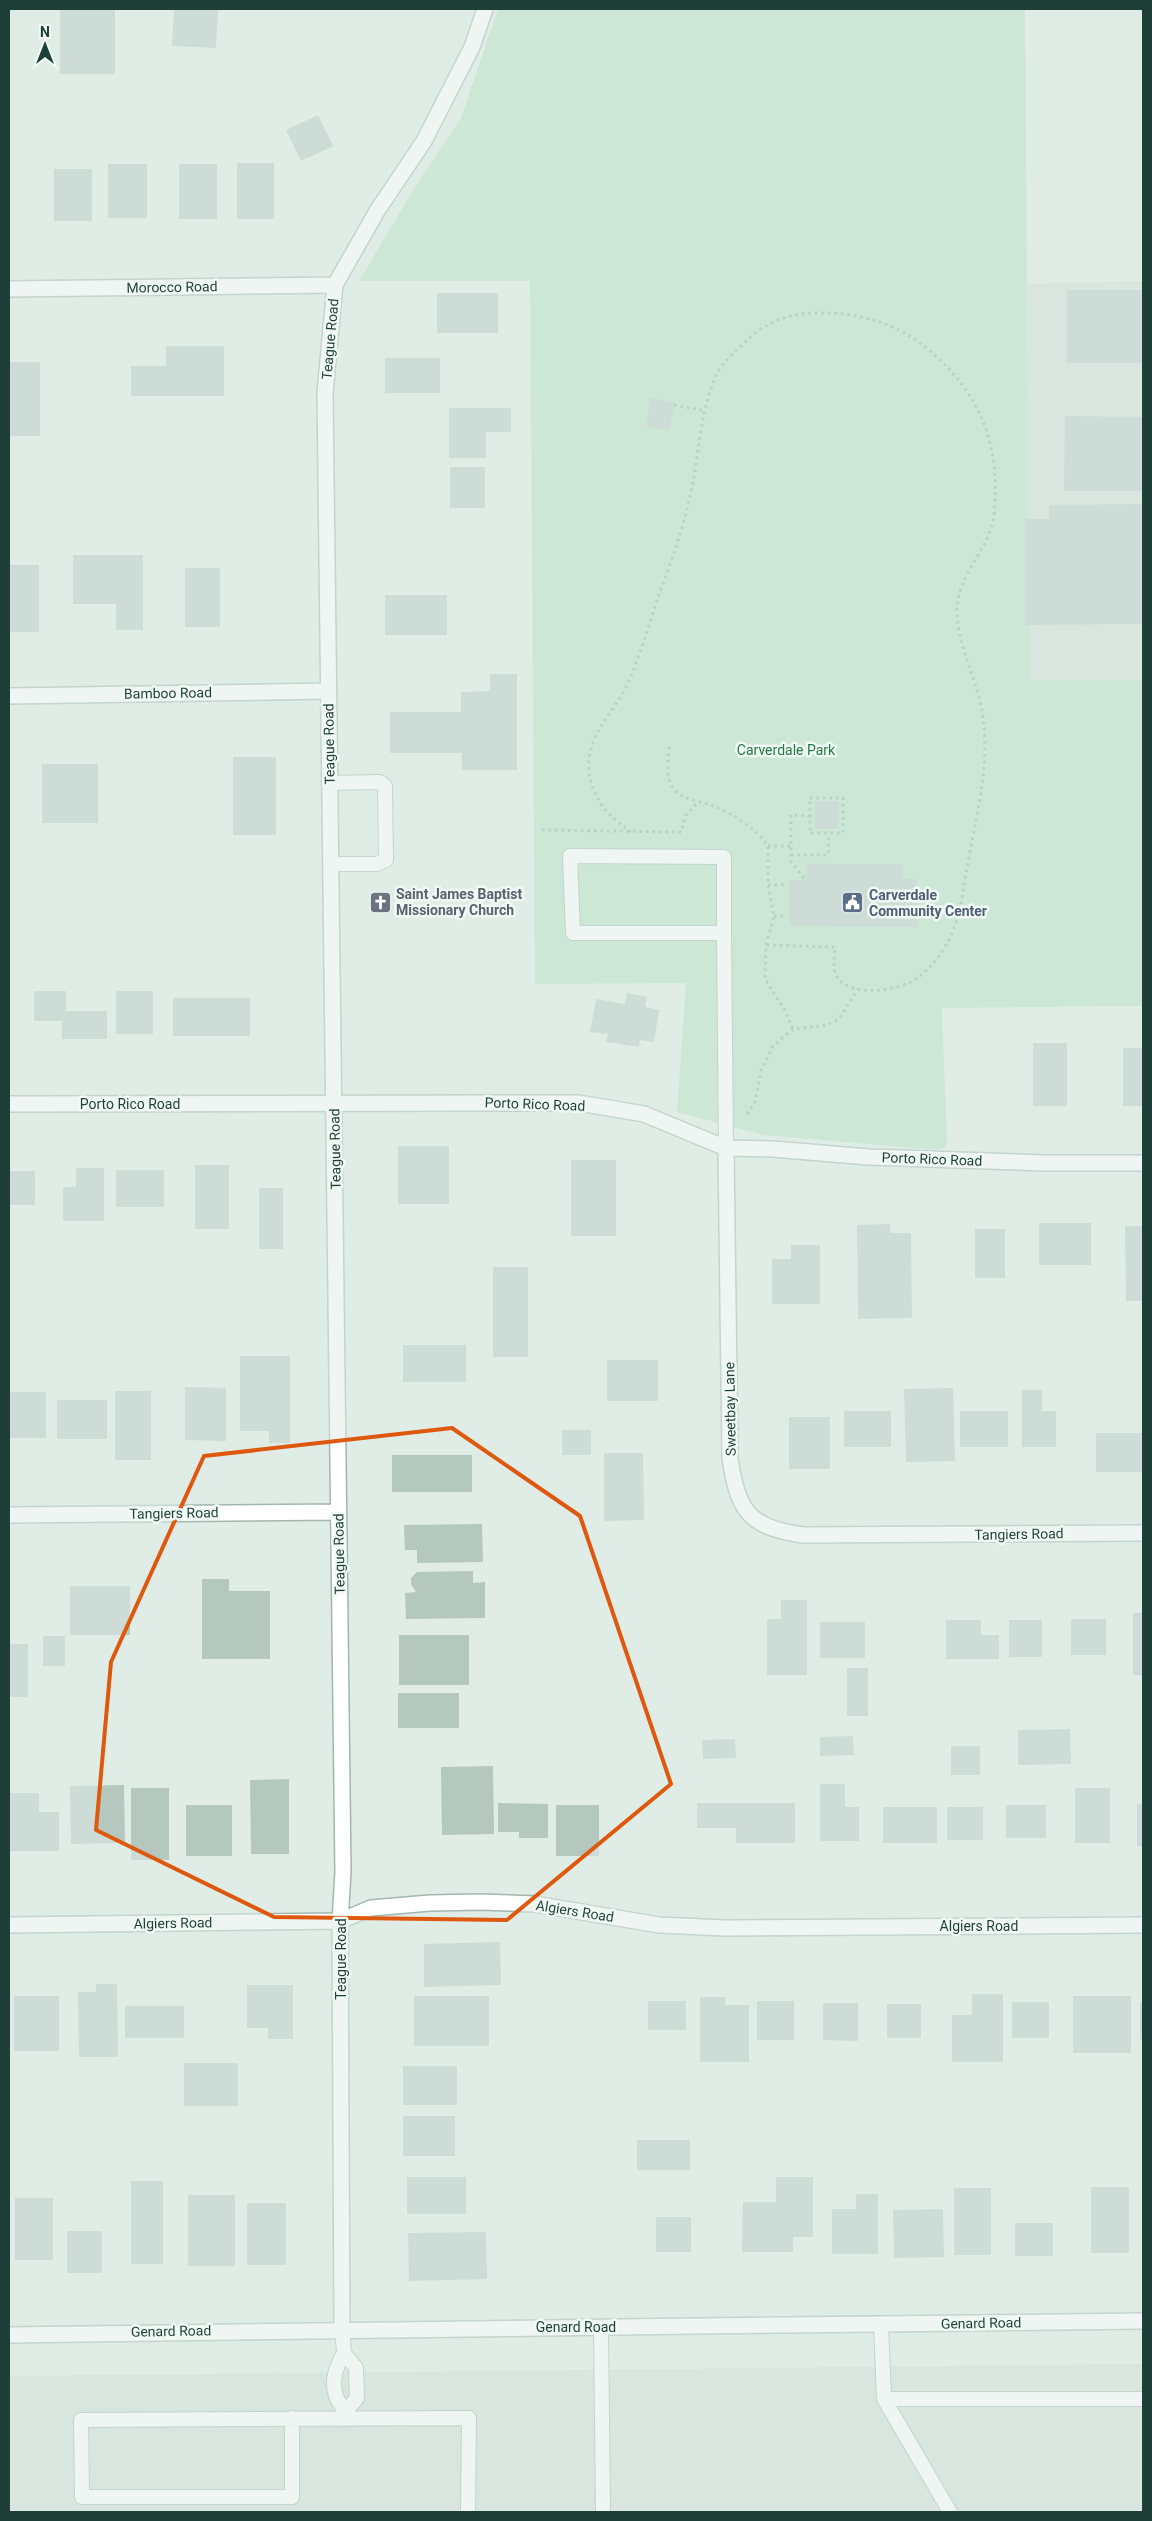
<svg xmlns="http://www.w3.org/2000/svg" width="1152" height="2521" font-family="Roboto,sans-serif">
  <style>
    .built { fill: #ceddd6 }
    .green { fill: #b6e1c3 }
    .building { fill: #b5c8c0 }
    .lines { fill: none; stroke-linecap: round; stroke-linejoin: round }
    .service-casing { stroke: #a2b5af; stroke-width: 16 }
    .minor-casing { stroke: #a2b5af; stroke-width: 18 }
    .tertiary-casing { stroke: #a2b5af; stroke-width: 18 }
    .path { stroke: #7cb5a4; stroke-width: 3; stroke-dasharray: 2.5 4; stroke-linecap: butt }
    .service { stroke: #fff; stroke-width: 14 }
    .minor { stroke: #fff; stroke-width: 15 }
    .tertiary { stroke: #fff; stroke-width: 15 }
    .marked { fill: none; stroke: #de580e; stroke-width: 4; stroke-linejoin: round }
    .labels { text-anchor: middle; stroke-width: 5; stroke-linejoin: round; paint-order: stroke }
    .street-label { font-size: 14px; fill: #1e3f37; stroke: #f1f9f5 }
    .park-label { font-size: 14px; fill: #247b48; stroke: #f1f9f5 }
    .worship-label { font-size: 14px; font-weight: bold; fill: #5b616d; stroke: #f1f9f5; text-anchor: start }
    .service-label { font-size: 14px; font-weight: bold; fill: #4e5e75; stroke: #f1f9f5; text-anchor: start }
  </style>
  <rect width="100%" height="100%" fill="#e0ede7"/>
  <!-- built -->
  <path class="built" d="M 1143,281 L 1143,680 L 1030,679 L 1027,284 Z
    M 1143,2364 L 1143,2512 L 9,2512 L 9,2376 Z"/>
  <!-- green -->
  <path class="green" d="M 498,9 L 1025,9 L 1030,679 L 1143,680 L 1143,1006 L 942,1008 L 947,1142 L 945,1148 L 937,1150 L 764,1135 L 677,1112 L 686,983 L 535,984 L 530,281 L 359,281 L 417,184 L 461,118 Z"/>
  <!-- building -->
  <path class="building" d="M 60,9 L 115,9 L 115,74 L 60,74 Z
    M 174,9 L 218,9 L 216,48 L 172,46 Z
    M 318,115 L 333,146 L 301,161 L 286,130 Z
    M 237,163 L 274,163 L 274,219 L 237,219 Z
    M 108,164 L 147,164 L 147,218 L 108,218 Z
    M 179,164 L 217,164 L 217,219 L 179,219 Z
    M 54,169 L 92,169 L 92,221 L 54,221 Z
    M 1067,290 L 1143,290 L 1143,363 L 1067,363 Z
    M 437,293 L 498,293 L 498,333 L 437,333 Z
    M 166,346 L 224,346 L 224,396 L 131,396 L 131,366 L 166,366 Z
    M 385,358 L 440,358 L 440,393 L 385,393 Z
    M 9,362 L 40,362 L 40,436 L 9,436 Z
    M 651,398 L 675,403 L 669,431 L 646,426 Z
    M 449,408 L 511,408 L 511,432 L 486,432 L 486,458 L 449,458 Z
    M 1065,416 L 1143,417 L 1143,491 L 1064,491 Z
    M 450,467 L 485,467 L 485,508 L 450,508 Z
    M 1143,504 L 1143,624 L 1025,625 L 1025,519 L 1049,519 L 1049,505 Z
    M 73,555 L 143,555 L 143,630 L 116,630 L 116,604 L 73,604 Z
    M 9,565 L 39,565 L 39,632 L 9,632 Z
    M 185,568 L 220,568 L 220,627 L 185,627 Z
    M 385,595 L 447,595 L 447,635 L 385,635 Z
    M 490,674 L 517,674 L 517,770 L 462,770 L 462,753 L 390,753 L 390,712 L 461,712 L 461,692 L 490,691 Z
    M 233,757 L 276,757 L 276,835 L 233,835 Z
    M 42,764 L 98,764 L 98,823 L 42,823 Z
    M 815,801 L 839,801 L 838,829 L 815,829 Z
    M 806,864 L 903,864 L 903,879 L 917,879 L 917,927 L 789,926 L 789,880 L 806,880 Z
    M 34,991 L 66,991 L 66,1011 L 107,1011 L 107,1039 L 62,1039 L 62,1021 L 34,1021 Z
    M 116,991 L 153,991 L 153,1034 L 116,1034 Z
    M 627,993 L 647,997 L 645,1007 L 659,1010 L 654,1042 L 640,1040 L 639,1047 L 606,1042 L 608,1034 L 590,1032 L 596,999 L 625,1004 Z
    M 173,998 L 250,998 L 250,1036 L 173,1036 Z
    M 1033,1043 L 1067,1043 L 1067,1106 L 1033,1106 Z
    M 1123,1048 L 1143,1048 L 1143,1106 L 1123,1106 Z
    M 398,1146 L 449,1146 L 449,1204 L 398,1204 Z
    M 571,1160 L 616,1160 L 616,1236 L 571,1236 Z
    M 195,1165 L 229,1165 L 229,1229 L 195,1229 Z
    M 76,1168 L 104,1168 L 104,1221 L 63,1221 L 63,1187 L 76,1187 Z
    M 116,1170 L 164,1170 L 164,1207 L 116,1207 Z
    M 9,1171 L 35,1171 L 35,1205 L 9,1205 Z
    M 259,1188 L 283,1188 L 283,1249 L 259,1249 Z
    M 1039,1223 L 1091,1223 L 1091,1265 L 1039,1265 Z
    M 890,1224 L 890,1233 L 911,1233 L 912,1318 L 858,1319 L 857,1225 Z
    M 1125,1226 L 1143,1226 L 1143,1301 L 1126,1301 Z
    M 975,1229 L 1005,1229 L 1005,1278 L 975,1278 Z
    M 791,1245 L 820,1245 L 820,1304 L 772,1304 L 772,1259 L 791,1259 Z
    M 493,1267 L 528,1267 L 528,1357 L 493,1357 Z
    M 403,1345 L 466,1345 L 466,1382 L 403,1382 Z
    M 240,1356 L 290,1356 L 290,1443 L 269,1443 L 269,1431 L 240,1431 Z
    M 607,1360 L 658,1360 L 658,1401 L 607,1401 Z
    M 185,1387 L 226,1388 L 226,1441 L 185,1440 Z
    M 953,1388 L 955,1461 L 906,1462 L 904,1389 Z
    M 1022,1390 L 1042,1390 L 1042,1411 L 1056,1411 L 1056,1447 L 1022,1447 Z
    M 115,1391 L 151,1391 L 151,1460 L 115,1460 Z
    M 9,1392 L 46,1392 L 46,1438 L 9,1438 Z
    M 57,1400 L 107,1400 L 107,1439 L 57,1439 Z
    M 844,1411 L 891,1411 L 891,1447 L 844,1447 Z
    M 960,1411 L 1008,1411 L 1008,1447 L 960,1447 Z
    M 789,1417 L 830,1417 L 830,1469 L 789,1469 Z
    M 562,1430 L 591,1430 L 591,1455 L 562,1455 Z
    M 1096,1433 L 1143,1433 L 1143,1472 L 1096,1472 Z
    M 604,1453 L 643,1453 L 644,1520 L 604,1521 Z
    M 392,1455 L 472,1455 L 472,1492 L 392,1492 Z
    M 482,1524 L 483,1562 L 417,1563 L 417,1550 L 405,1550 L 404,1525 Z
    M 473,1571 L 473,1583 L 485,1582 L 485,1618 L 406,1619 L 405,1593 L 416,1592 L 411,1584 L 411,1578 L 417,1572 Z
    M 202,1579 L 229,1579 L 229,1591 L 270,1591 L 270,1659 L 202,1659 Z
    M 70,1586 L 130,1586 L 130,1635 L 70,1635 Z
    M 781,1600 L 807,1600 L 807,1675 L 767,1675 L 767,1619 L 781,1619 Z
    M 1133,1613 L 1143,1613 L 1143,1675 L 1133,1675 Z
    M 1071,1619 L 1106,1619 L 1106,1655 L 1071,1655 Z
    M 946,1620 L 981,1620 L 981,1635 L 999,1635 L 999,1659 L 946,1659 Z
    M 1009,1620 L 1042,1620 L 1042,1657 L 1009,1657 Z
    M 820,1622 L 865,1622 L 865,1658 L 820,1658 Z
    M 399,1635 L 469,1635 L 469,1685 L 399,1685 Z
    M 43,1636 L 65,1636 L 65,1666 L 43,1666 Z
    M 9,1644 L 28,1644 L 28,1697 L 9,1697 Z
    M 847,1668 L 868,1668 L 868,1716 L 847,1716 Z
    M 398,1693 L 459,1693 L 459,1728 L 398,1728 Z
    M 1070,1729 L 1071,1764 L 1018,1765 L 1018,1730 Z
    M 853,1736 L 854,1755 L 820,1756 L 820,1737 Z
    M 735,1739 L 736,1758 L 703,1759 L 702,1740 Z
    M 951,1746 L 980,1746 L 980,1775 L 951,1775 Z
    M 493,1766 L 494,1834 L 442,1835 L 441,1767 Z
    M 289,1779 L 289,1854 L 251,1854 L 250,1780 Z
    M 820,1784 L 845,1784 L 845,1807 L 859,1807 L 859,1841 L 820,1841 Z
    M 124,1785 L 125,1843 L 71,1844 L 70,1786 Z
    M 131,1788 L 169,1788 L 169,1860 L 131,1860 Z
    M 1075,1788 L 1110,1788 L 1110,1843 L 1075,1843 Z
    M 9,1793 L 39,1793 L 39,1812 L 59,1812 L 59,1851 L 9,1851 Z
    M 498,1803 L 548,1804 L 548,1838 L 519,1838 L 519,1832 L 498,1832 Z
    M 697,1803 L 795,1803 L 795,1843 L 736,1843 L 736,1828 L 697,1828 Z
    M 1137,1804 L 1143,1804 L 1143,1846 L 1137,1846 Z
    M 186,1805 L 232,1805 L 232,1856 L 186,1856 Z
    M 556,1805 L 599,1805 L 599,1856 L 556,1856 Z
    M 1006,1805 L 1046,1805 L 1046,1838 L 1006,1838 Z
    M 883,1807 L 937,1807 L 937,1843 L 883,1843 Z
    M 947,1807 L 983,1807 L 983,1840 L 947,1840 Z
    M 500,1942 L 501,1985 L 424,1987 L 424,1944 Z
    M 96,1984 L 117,1984 L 118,2057 L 79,2057 L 78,1992 L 96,1992 Z
    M 247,1985 L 293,1985 L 293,2039 L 268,2039 L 268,2028 L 247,2028 Z
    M 972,1994 L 1003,1994 L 1003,2062 L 952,2062 L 952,2015 L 972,2015 Z
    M 14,1996 L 59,1996 L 59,2051 L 14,2051 Z
    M 414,1996 L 489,1996 L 489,2046 L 414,2046 Z
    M 1073,1996 L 1131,1996 L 1131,2053 L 1073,2053 Z
    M 700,1997 L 725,1997 L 725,2005 L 749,2005 L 749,2062 L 700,2062 Z
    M 648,2001 L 686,2001 L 686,2030 L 648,2030 Z
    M 757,2001 L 794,2001 L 794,2040 L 757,2040 Z
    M 1012,2002 L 1049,2002 L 1049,2038 L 1012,2038 Z
    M 1140,2002 L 1143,2002 L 1143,2039 L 1140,2039 Z
    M 823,2003 L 858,2003 L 858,2041 L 823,2040 Z
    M 887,2004 L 921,2004 L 921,2038 L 887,2038 Z
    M 125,2006 L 184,2006 L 184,2038 L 125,2038 Z
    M 184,2063 L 238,2063 L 238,2106 L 184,2106 Z
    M 403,2066 L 457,2066 L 457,2105 L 403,2105 Z
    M 403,2116 L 455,2116 L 455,2156 L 403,2156 Z
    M 637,2140 L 690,2140 L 690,2170 L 637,2170 Z
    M 407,2177 L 466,2177 L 466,2214 L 407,2214 Z
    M 776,2177 L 813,2177 L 813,2237 L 793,2237 L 793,2252 L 742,2252 L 743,2202 L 776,2202 Z
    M 131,2181 L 163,2181 L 163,2264 L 131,2264 Z
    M 1091,2187 L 1129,2187 L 1129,2253 L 1091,2253 Z
    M 954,2188 L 991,2188 L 991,2255 L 954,2255 Z
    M 856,2194 L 878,2194 L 878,2254 L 832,2254 L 832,2209 L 856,2209 Z
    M 188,2195 L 235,2195 L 235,2266 L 188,2266 Z
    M 15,2198 L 53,2198 L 53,2260 L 15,2260 Z
    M 247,2203 L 286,2203 L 286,2265 L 247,2265 Z
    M 943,2209 L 944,2257 L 894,2258 L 893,2210 Z
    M 656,2217 L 691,2217 L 691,2252 L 656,2252 Z
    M 1015,2223 L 1053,2223 L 1053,2256 L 1015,2256 Z
    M 67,2231 L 102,2231 L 102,2273 L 67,2273 Z
    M 486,2232 L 487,2279 L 409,2281 L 408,2233 Z"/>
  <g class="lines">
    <defs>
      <path id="service" d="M 329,783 L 380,782 L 385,786 L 386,860 L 377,864 L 331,864
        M 724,933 L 724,857 L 570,856 L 573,933 L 724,933 L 726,1148
        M 881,2325 L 884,2399 L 950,2512
        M 601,2327 L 603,2512
        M 342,2328 L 344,2353 L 356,2368 L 357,2398 L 346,2411
        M 344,2353 C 336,2367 331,2380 336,2396 C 339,2405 346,2408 346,2418
        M 884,2399 L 1143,2399
        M 292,2418 L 292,2497 L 82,2497 L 81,2420 L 469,2418 L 468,2512"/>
      <path id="minor" d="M 9,289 L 335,285
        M 9,696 L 328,691
        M 9,1104 L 579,1103 L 644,1114 L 726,1148 L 773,1149 L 869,1157 L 1044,1163 L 1143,1163
        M 726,1148 L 730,1458 C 738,1511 748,1527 803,1535 L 1143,1533
        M 9,1515 L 339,1512
        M 9,1925 L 340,1921 L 371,1908 L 430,1903 L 481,1902 L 535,1904 L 659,1925 L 725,1928 L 1143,1925
        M 342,2328 L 340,1921 L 343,1872 L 325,393 L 335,285 L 377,211 L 424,141 L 472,47 L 485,9"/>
      <path id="tertiary" d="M 9,2335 C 387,2327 765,2327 1143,2321"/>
    </defs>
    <!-- service casing -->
    <use href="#service" class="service-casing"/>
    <!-- minor casing -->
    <use href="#minor" class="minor-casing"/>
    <!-- tertiary casing -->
    <use href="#tertiary" class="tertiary-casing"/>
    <!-- path -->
    <path class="path" d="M 674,405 L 706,411
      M 669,747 C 669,757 666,772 670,782 C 677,801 700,800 716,807 C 734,815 757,829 768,846 L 768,885 L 774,916 L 766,945 L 765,979 L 784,1009 L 793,1029
      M 810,798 L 843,798 L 843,833 L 810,833 Z
      M 542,830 L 681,832 L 686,815 L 697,803
      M 631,832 C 607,816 588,794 589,763 C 590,730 617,709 629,681 C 642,650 651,617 662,586 C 675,552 686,518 693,482 C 700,445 701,404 719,370 C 726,359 736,351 745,342 C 767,321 791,312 822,313 C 862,313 898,324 929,350 C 981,394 1001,446 994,514 C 991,548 960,571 957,606 C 955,641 976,676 982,711 C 991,764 977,811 968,863 C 964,881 963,899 958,916 C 951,941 937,964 916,979 C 899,991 850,998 837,977 C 832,969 835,956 835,947 L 766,945
      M 768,846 L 791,846
      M 791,855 L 828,855 L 829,834
      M 804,878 L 791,862 L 791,815 L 810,816
      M 768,885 L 787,885
      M 774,916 L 787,916
      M 747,1114 L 755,1102 L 761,1071 L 773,1046 L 793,1029 L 827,1025 L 839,1019 L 858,989"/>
    <!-- service -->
    <use href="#service" class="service"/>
    <!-- minor -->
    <use href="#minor" class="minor"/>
    <!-- tertiary -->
    <use href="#tertiary" class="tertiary"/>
  </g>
  <!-- marked area -->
  <path d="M0 0H1152V2521H0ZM 452,1428 L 580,1516 L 671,1784 L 507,1920 L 274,1917 L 96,1830 L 111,1662 L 204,1456 Z" fill="#e0ede7" fill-opacity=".55" fill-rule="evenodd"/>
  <path class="marked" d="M 452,1428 L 580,1516 L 671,1784 L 507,1920 L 274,1917 L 96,1830 L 111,1662 L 204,1456 Z"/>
  <!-- icons -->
  <defs>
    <symbol id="church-square" viewBox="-11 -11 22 22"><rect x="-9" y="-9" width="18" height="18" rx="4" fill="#6b7280" stroke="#f1f9f5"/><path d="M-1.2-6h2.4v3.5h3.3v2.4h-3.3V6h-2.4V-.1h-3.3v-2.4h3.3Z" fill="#fff"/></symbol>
    <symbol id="civic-square" viewBox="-11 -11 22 22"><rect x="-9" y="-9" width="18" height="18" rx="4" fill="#5c6f8a" stroke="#f1f9f5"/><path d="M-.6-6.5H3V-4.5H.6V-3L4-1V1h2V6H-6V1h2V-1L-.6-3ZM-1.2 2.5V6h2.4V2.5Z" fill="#fff"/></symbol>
  </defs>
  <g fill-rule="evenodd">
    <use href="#church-square" x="368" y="890" width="25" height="25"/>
    <use href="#civic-square" x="840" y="890" width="25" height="25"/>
  </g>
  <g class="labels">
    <!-- street labels -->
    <g class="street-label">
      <text transform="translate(172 287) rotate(-1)" y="5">Morocco Road</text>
      <text transform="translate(330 339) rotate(-85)" y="5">Teague Road</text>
      <text transform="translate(168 693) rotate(-1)" y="5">Bamboo Road</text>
      <text transform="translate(329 744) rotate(-91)" y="5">Teague Road</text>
      <text x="130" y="1109">Porto Rico Road</text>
      <text transform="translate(535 1104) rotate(2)" y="5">Porto Rico Road</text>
      <text transform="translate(335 1149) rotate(-91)" y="5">Teague Road</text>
      <text transform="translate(932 1159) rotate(2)" y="5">Porto Rico Road</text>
      <text transform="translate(730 1409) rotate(-91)" y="5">Sweetbay Lane</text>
      <text transform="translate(174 1513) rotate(-1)" y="5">Tangiers Road</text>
      <text transform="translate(1019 1534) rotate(-1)" y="5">Tangiers Road</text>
      <text transform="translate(339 1554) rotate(-91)" y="5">Teague Road</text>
      <text transform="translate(575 1911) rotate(9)" y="5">Algiers Road</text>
      <text transform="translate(173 1923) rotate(-1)" y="5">Algiers Road</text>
      <text x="979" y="1931">Algiers Road</text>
      <text transform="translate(341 1959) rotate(-90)" y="5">Teague Road</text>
      <text transform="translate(981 2323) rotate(-1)" y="5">Genard Road</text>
      <text x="576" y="2332">Genard Road</text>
      <text transform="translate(171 2331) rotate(-1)" y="5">Genard Road</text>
    </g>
    <!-- park labels -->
    <g class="park-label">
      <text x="786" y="755">Carverdale Park</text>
    </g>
    <!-- worship labels -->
    <g class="worship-label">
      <text x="396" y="899">Saint James Baptist<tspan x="396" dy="16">Missionary Church</tspan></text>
    </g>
    <!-- service labels -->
    <g class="service-label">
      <text x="869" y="900">Carverdale<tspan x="869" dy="16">Community Center</tspan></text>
    </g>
  </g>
  <!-- border -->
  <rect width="1152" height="2521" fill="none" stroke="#1e3f37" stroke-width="20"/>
  <!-- north arrow -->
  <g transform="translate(45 45)" stroke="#f1f9f5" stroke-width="4" paint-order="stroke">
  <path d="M0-4L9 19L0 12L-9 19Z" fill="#1e3f37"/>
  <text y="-8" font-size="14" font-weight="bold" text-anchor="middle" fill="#1e3f37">N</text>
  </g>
</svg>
